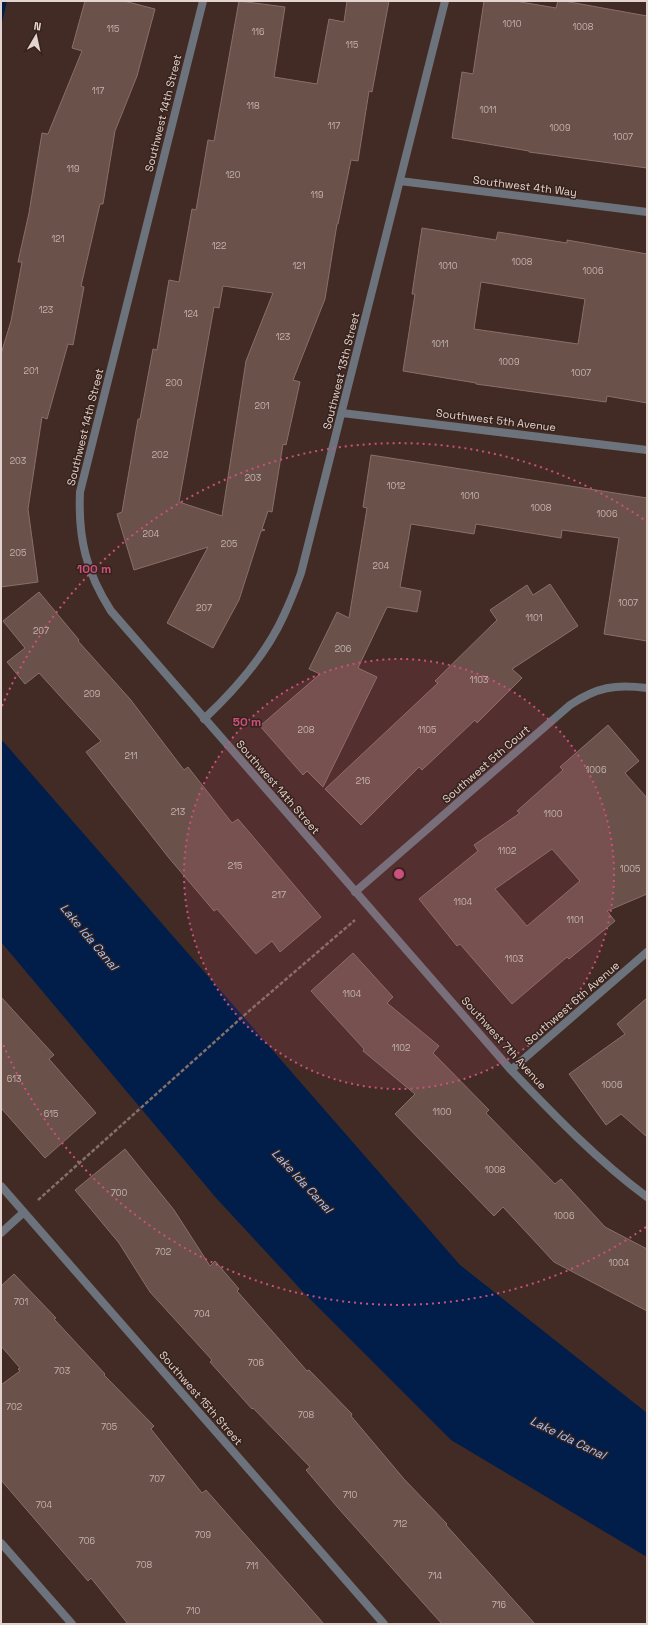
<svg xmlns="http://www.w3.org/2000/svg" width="648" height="1625" font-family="'Space Grotesk',sans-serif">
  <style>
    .water { fill: #011e4b }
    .building { fill: #6a514a; stroke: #896f68; fill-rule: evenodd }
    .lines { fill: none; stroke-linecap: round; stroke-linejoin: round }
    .path { stroke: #83706b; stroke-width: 2.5; stroke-dasharray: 4 2; stroke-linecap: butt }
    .minor { stroke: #6d737c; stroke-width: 8 }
    .ring { fill: none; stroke: #cc507e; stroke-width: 2; stroke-dasharray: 2 4 }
    .labels { text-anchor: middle; stroke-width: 3; stroke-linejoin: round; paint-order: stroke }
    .number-label { font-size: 9px; fill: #c5b3ae }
    .street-label { font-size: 11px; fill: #e3d4d0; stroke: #37221c }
    .water-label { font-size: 12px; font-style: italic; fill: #a4c7fe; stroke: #37221c }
    .centre { fill: #cc507e; stroke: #37221c; stroke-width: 2 }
    .ring-label { font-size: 12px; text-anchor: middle; font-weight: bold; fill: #cc507e; stroke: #37221c; stroke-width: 3; stroke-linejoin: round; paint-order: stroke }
  </style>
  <rect width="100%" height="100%" fill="#422b25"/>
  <!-- water -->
  <path class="water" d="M 1,1 L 7,1 L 1,27 Z
    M 1,739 L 460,1265 L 647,1413 L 647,1557 L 451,1440 L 306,1295 L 217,1199 L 1,942 Z"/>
  <!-- building -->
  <path class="building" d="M 85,1 L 124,1 L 155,9 L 137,76 L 115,131 L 103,204 L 100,204 L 81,286 L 84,287 L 73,345 L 68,344 L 47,419 L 42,417 L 28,509 L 38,582 L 1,587 L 1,354 L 11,321 L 22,262 L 18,262 L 29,213 L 42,133 L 48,134 L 82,51 L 72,48 Z
    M 239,1 L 285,7 L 274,77 L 317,84 L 329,19 L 344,22 L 347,1 L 389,1 L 372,92 L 369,91 L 358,161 L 351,160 L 338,224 L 337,224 L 325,299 L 293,380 L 300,382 L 286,445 L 283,444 L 272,512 L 268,511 L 262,529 L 265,530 L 261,531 L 239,600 L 213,648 L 167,623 L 208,547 L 134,570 L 117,514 L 122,512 L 138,419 L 140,419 L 153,349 L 157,350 L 169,280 L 179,282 L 192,209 L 196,210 L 208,140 L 214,141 ZM 223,286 L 273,293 L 246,361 L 222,516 L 179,502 L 214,307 L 219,308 Z
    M 484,1 L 515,1 L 556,8 L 558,1 L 564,1 L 647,16 L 647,168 L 529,152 L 529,151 L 452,138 L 462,72 L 473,74 Z
    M 422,228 L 496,240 L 498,232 L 567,243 L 567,240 L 647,254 L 647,403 L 607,396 L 606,402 L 476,384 L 476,383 L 403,371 L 415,294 L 412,294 ZM 481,282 L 585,299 L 578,344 L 474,329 Z
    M 371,455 L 647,498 L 647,641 L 604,634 L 619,538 L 562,530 L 561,538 L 476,524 L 474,534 L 411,524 L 400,587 L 421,591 L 417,612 L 387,607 L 358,668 L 377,677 L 323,787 L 307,771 L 303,775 L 260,726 L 320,674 L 309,669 L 337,612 L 349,618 L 367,508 L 363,507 Z
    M 550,584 L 578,626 L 512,669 L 522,678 L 477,723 L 475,720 L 422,770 L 419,767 L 361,825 L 325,789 L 438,683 L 435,681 L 497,620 L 490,610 L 527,585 L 533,595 Z
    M 39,592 L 79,640 L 78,641 L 130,699 L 184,770 L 188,767 L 232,823 L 238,819 L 321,917 L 280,952 L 272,941 L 256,954 L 217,909 L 214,911 L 169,858 L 86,752 L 101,741 L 39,673 L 25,684 L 7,662 L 25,648 L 3,621 Z
    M 608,725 L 639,761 L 625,773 L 647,798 L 647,894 L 607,911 L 615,921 L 569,959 L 567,957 L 512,1004 L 460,944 L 457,946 L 419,899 L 478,851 L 474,845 L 520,813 L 517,811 L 563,770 L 560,767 ZM 552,849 L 580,881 L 527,926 L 495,889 Z
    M 353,953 L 393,997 L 387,1003 L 439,1046 L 433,1053 L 489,1110 L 486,1113 L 555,1184 L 561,1179 L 605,1227 L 647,1249 L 647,1311 L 554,1262 L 503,1207 L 494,1216 L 395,1114 L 415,1094 L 363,1051 L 364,1049 L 311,991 Z
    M 1,997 L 54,1055 L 49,1059 L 96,1113 L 45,1158 L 1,1108 Z
    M 647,998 L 647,1137 L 621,1114 L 606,1125 L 569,1074 L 625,1034 L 617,1024 Z
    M 125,1149 L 174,1210 L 210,1266 L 215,1261 L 239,1289 L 237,1291 L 307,1371 L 309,1370 L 352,1414 L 351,1416 L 404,1479 L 447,1524 L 446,1525 L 535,1624 L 442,1624 L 339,1509 L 306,1470 L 310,1467 L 253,1408 L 252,1409 L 210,1362 L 212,1360 L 150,1292 L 119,1243 L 75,1190 Z
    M 14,1274 L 56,1318 L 54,1319 L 105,1374 L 104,1375 L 154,1426 L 151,1429 L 202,1493 L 206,1490 L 324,1624 L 128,1624 L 91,1578 L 88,1581 L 1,1480 L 1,1385 L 20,1371 L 18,1369 L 20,1368 L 1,1346 L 1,1286 Z"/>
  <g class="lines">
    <!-- path -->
    <path class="path" d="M 38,1200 L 249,1011 L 355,920"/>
    <!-- minor -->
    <path class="minor" d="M 203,1 L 80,492 C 78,538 86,572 111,611 L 511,1070 C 554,1115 597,1160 647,1197
      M 400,181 L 647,212
      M 342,413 L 647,450
      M 204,719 C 236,689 266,655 284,615 C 290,602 296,587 301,573 L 445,1
      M 355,892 L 570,705 C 597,687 615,684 647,688
      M 511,1070 L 647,952
      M 1,1186 L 384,1624
      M 1,1233 L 24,1212
      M 1,1543 L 72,1624"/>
  </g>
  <!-- distance rings -->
  <circle cx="399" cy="874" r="215" fill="#cc507e" fill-opacity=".12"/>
  <g class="ring">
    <circle cx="399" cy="874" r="215"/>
    <path d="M646 1227A431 431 0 0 1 2 1042M2 706A431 431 0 0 1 646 521"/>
  </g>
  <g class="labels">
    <!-- number labels -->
    <g class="number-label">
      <text x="512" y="27">1010</text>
      <text x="583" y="30">1008</text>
      <text x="113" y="32">115</text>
      <text x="258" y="35">116</text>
      <text x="352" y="48">115</text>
      <text x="98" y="94">117</text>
      <text x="253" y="109">118</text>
      <text x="488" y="113">1011</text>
      <text x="334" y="129">117</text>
      <text x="560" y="131">1009</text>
      <text x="623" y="140">1007</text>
      <text x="73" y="172">119</text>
      <text x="233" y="178">120</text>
      <text x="317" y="198">119</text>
      <text x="58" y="242">121</text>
      <text x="219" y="249">122</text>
      <text x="522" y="265">1008</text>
      <text x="299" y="269">121</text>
      <text x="448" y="269">1010</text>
      <text x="593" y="274">1006</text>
      <text x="46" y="313">123</text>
      <text x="191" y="317">124</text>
      <text x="283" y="340">123</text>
      <text x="440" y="347">1011</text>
      <text x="509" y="365">1009</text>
      <text x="31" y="374">201</text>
      <text x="581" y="376">1007</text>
      <text x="174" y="386">200</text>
      <text x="262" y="409">201</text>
      <text x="160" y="458">202</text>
      <text x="18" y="464">203</text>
      <text x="253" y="481">203</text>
      <text x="396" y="489">1012</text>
      <text x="470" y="499">1010</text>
      <text x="541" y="511">1008</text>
      <text x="607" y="517">1006</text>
      <text x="151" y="537">204</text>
      <text x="229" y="547">205</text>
      <text x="18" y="556">205</text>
      <text x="381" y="569">204</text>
      <text x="628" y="606">1007</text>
      <text x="204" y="611">207</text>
      <text x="534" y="621">1101</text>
      <text x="41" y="634">207</text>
      <text x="343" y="652">206</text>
      <text x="479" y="683">1103</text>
      <text x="92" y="697">209</text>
      <text x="306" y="733">208</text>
      <text x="427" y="733">1105</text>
      <text x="131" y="759">211</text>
      <text x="596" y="773">1006</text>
      <text x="363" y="784">216</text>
      <text x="178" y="815">213</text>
      <text x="553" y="817">1100</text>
      <text x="507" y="854">1102</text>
      <text x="235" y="869">215</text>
      <text x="630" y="872">1005</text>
      <text x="279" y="898">217</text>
      <text x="463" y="905">1104</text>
      <text x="575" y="923">1101</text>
      <text x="514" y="962">1103</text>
      <text x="352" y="997">1104</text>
      <text x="401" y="1051">1102</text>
      <text x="14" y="1082">613</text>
      <text x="612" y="1088">1006</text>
      <text x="442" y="1115">1100</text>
      <text x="51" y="1117">615</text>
      <text x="495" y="1173">1008</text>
      <text x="119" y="1196">700</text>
      <text x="564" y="1219">1006</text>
      <text x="163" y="1255">702</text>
      <text x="619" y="1266">1004</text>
      <text x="21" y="1305">701</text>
      <text x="202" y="1317">704</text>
      <text x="256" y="1366">706</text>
      <text x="62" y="1374">703</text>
      <text x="14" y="1410">702</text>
      <text x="306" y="1418">708</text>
      <text x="109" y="1430">705</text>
      <text x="157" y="1482">707</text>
      <text x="350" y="1498">710</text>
      <text x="44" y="1508">704</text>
      <text x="400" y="1527">712</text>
      <text x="203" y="1538">709</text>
      <text x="87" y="1544">706</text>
      <text x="144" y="1568">708</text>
      <text x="252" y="1569">711</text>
      <text x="435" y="1579">714</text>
      <text x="499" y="1608">716</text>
      <text x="193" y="1614">710</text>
    </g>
    <!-- street labels -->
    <g class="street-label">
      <text transform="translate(163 113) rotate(-76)" y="4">Southwest 14th Street</text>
      <text transform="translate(525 186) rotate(7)" y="4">Southwest 4th Way</text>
      <text transform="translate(341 371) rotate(-76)" y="4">Southwest 13th Street</text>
      <text transform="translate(496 420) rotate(7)" y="4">Southwest 5th Avenue</text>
      <text transform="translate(85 427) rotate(-76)" y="4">Southwest 14th Street</text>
      <text transform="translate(486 764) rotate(-41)" y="4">Southwest 5th Court</text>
      <text transform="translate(278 787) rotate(49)" y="4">Southwest 14th Street</text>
      <text transform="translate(572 1003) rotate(-41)" y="4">Southwest 6th Avenue</text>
      <text transform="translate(504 1043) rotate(48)" y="4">Southwest 7th Avenue</text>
      <text transform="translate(201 1398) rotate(49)" y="4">Southwest 15th Street</text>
    </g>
    <!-- water labels -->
    <g class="water-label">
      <text transform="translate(89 937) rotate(50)" y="4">Lake Ida Canal</text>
      <text transform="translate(302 1181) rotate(47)" y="4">Lake Ida Canal</text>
      <text transform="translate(568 1438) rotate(26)" y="4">Lake Ida Canal</text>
    </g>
  </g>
  <circle cx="399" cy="874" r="6" class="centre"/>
  <g class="ring-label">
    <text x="94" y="573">100 m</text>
    <text x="247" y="726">50 m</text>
  </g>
  <!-- border -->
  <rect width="648" height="1625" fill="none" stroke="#e3d4d0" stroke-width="4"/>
  <!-- north arrow -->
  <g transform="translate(36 36) rotate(9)" stroke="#37221c" stroke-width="3" paint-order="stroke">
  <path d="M0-3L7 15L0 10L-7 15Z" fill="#e3d4d0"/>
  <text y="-6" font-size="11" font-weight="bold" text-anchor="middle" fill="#e3d4d0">N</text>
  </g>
</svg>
